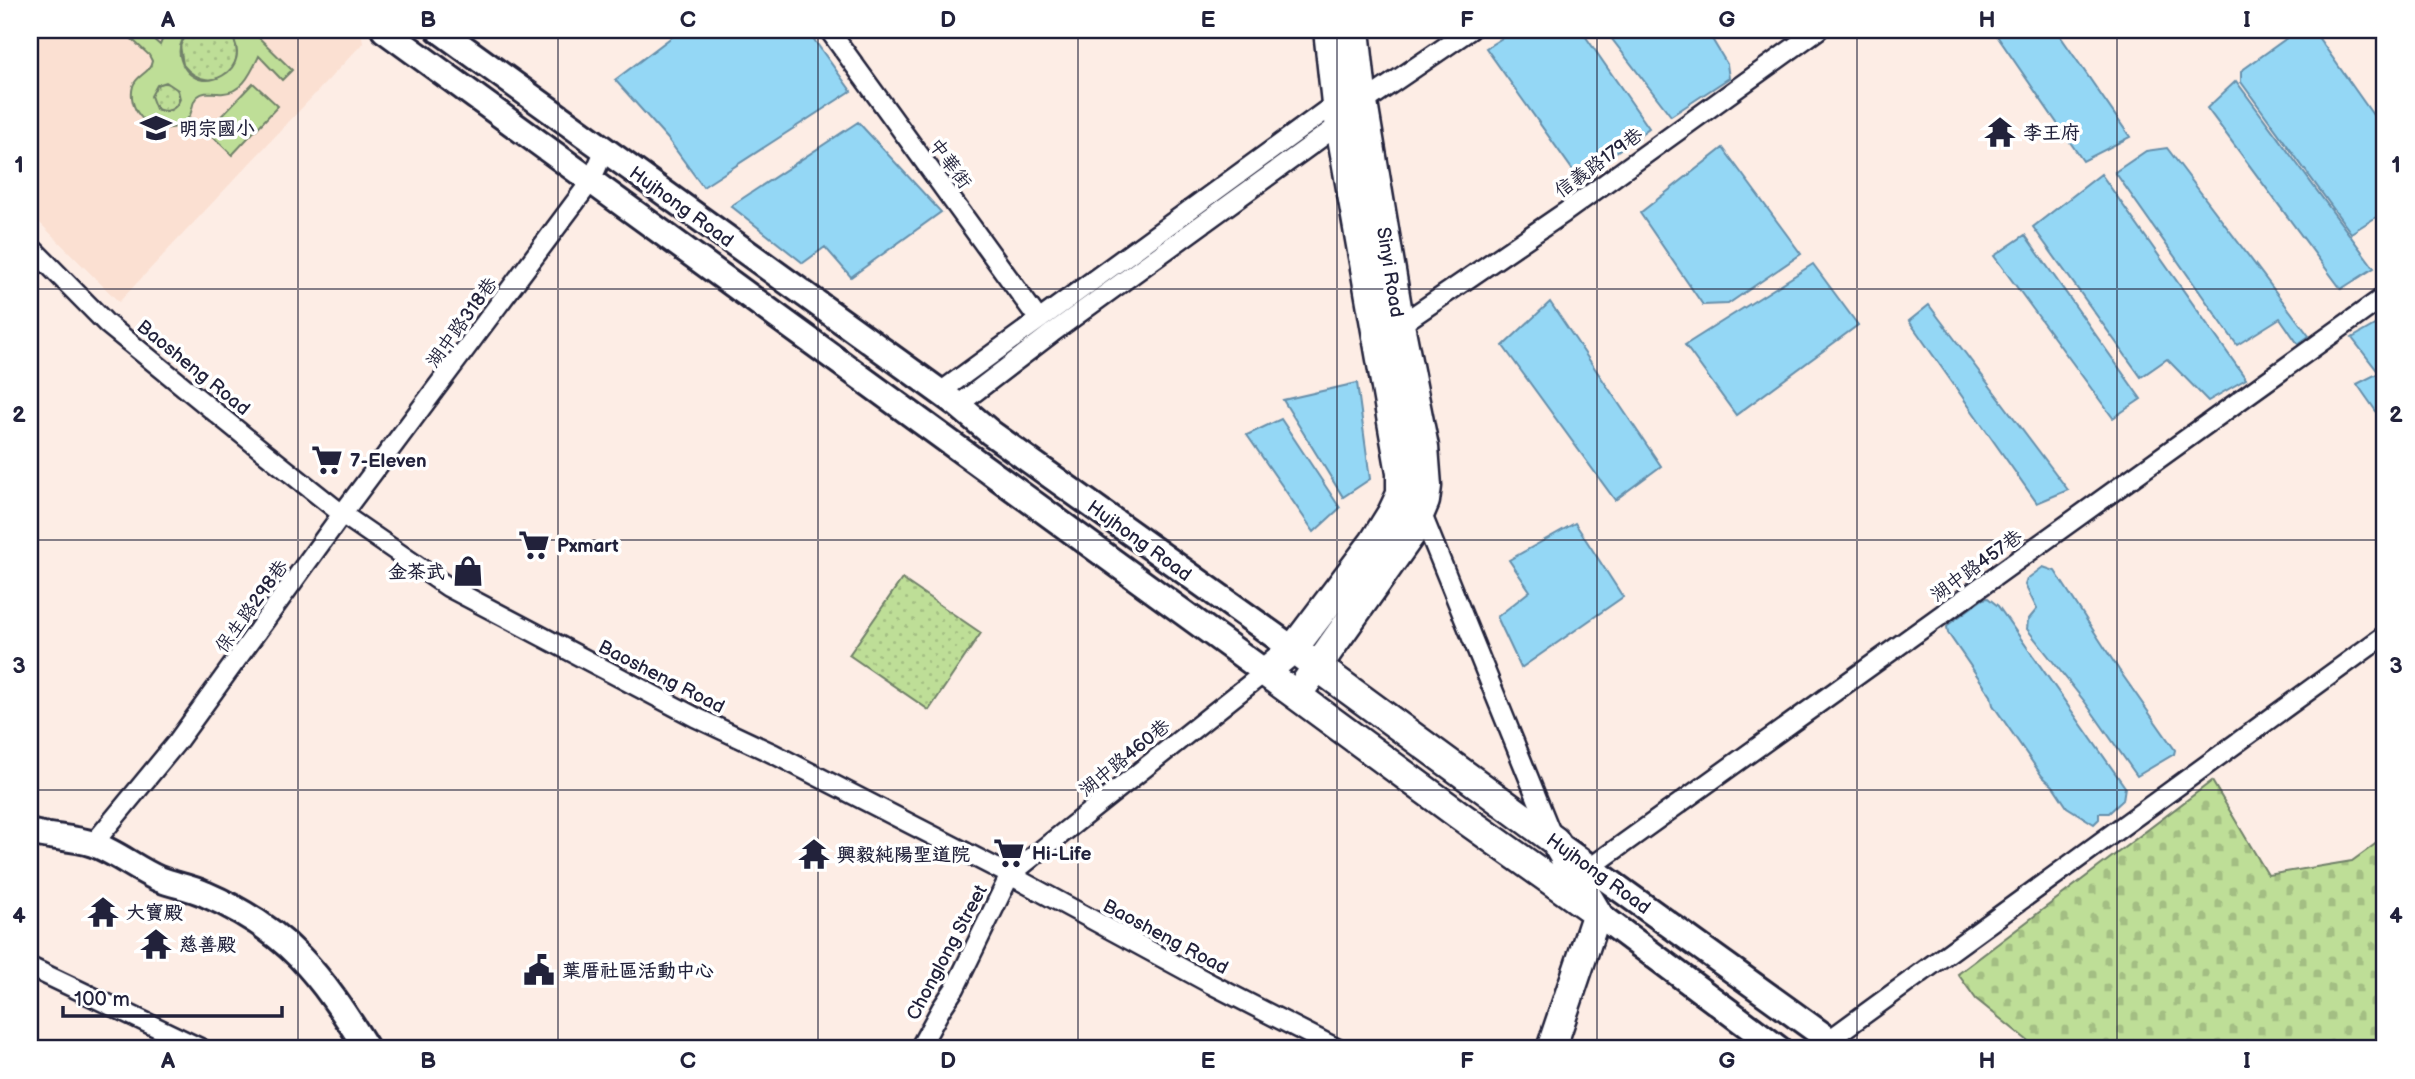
<svg xmlns="http://www.w3.org/2000/svg" width="2415" height="1079" font-family="'Balsamiq Sans','LXGW WenKai TC',sans-serif">
  <style>
    .built { fill: #fbe0d2 }
    .green { fill: url(#green-dots); stroke: #708069; stroke-width: 2 }
    .cemetery { fill: url(#cemetery-stones); stroke: #708069; stroke-width: 2 }
    .pitch { fill: #bede97; stroke: #708069; stroke-width: 2; fill-rule: evenodd }
    .water { fill: #94d7f5; stroke: #668fab; stroke-width: 2 }
    .lines { fill: none; stroke-linecap: round; stroke-linejoin: round }
    .stream { stroke: #668fab; stroke-width: 4.5 }
    .street-casing { stroke: #22223b; stroke-width: 23 }
    .secondary-casing { stroke: #22223b; stroke-width: 30 }
    .primary-casing { stroke: #22223b; stroke-width: 33 }
    .street { stroke: #fff; stroke-width: 18 }
    .secondary { stroke: #fff; stroke-width: 24 }
    .primary { stroke: #fff; stroke-width: 28 }
    .grid { fill: none; stroke: #22223b; stroke-width: 2; stroke-opacity: 0.55 }
    .labels { text-anchor: middle; stroke-width: 7; stroke-linejoin: round; paint-order: stroke }
    .poi-label { font-size: 19px; font-weight: bold; fill: #22223b; stroke: #fff; text-anchor: start }
    .street-label { font-size: 19px; fill: #22223b; stroke: #fff }
    .neatline { fill: none; stroke: #22223b; stroke-width: 2.5 }
    .grid-label { font-size: 23px; text-anchor: middle; font-weight: bold; fill: #22223b }
  </style>
  <defs>
    <pattern id="green-dots" width="8" height="8" patternUnits="userSpaceOnUse" patternTransform="scale(1.75)"><rect width="8" height="8" fill="#bede97"/><path d="M2 2h.1M6 6h.1" fill="none" stroke="#a3be83" stroke-width="1.8" stroke-linecap="round"/></pattern>
    <pattern id="cemetery-stones" width="16" height="16" patternUnits="userSpaceOnUse" patternTransform="scale(1.75)"><rect width="16" height="16" fill="#bede97"/><path d="M2 7V4a2 2 0 0 1 4 0v3zM10 15v-3a2 2 0 0 1 4 0v3z" fill="#a3be83"/></pattern>
  </defs>
  <rect width="100%" height="100%" fill="#fdede5"/>
  <filter id="ink" filterUnits="userSpaceOnUse"><feTurbulence type="fractalNoise" baseFrequency=".0143" numOctaves="2"/><feDisplacementMap in="SourceGraphic" scale="14" xChannelSelector="R" yChannelSelector="G"/><feConvolveMatrix kernelMatrix="1 2 1 2 8 2 1 2 1" color-interpolation-filters="sRGB"/></filter>
  <g filter="url(#ink)">
    <!-- built -->
    <path class="built" d="M 30,30 L 361,30 L 363,43 L 119,302 L 30,213 Z"/>
    <!-- green -->
    <path class="green" d="M 190,30 L 227,30 C 257,63 212,101 183,65 L 180,45 Z
      M151 97a14 14 0 1 1 28 0a14 14 0 1 1-28 0Z
      M 902,579 L 981,633 L 929,710 L 849,655 Z"/>
    <!-- cemetery -->
    <path class="cemetery" d="M 2212,781 L 2268,875 L 2352,861 L 2385,837 L 2385,1049 L 2264,1049 L 2255,1046 L 2244,1049 L 2038,1049 L 1976,999 L 1958,974 Z"/>
    <!-- pitch -->
    <path class="pitch" d="M 122,30 L 143,30 L 160,45 L 166,30 L 190,30 C 182,38 177,48 181,60 C 195,103 262,69 227,30 L 251,30 L 292,70 L 282,80 L 259,56 C 251,73 241,96 218,93 C 211,93 204,91 198,96 C 192,100 193,109 190,115 C 180,134 151,131 140,116 C 133,108 130,96 133,86 C 137,74 150,74 152,61 L 149,55 ZM 166,82 L 178,90 L 180,99 C 176,110 167,114 156,109 L 151,96 L 157,85 Z
      M 253,83 L 278,106 L 232,155 L 207,131 Z"/>
    <!-- water -->
    <path class="water" d="M 681,30 L 773,30 L 777,35 L 782,30 L 807,30 L 851,91 L 703,187 L 667,138 L 615,80 Z
      M 1515,30 L 1581,30 L 1649,128 L 1579,179 L 1486,48 Z
      M 1605,30 L 1725,30 L 1712,39 L 1727,64 L 1729,78 L 1671,116 Z
      M 1993,30 L 2056,30 L 2130,137 L 2083,161 Z
      M 2298,30 L 2313,30 L 2385,132 L 2385,224 L 2378,216 L 2351,233 L 2241,82 L 2241,71 Z
      M 2236,81 L 2374,268 L 2341,289 L 2207,108 Z
      M 858,122 L 941,212 L 851,277 L 825,247 L 803,263 L 731,206 Z
      M 1723,148 L 1801,254 L 1728,304 L 1703,305 L 1640,213 Z
      M 2167,148 L 2309,336 L 2298,344 L 2280,318 L 2237,345 L 2115,172 L 2146,151 Z
      M 2101,174 L 2246,379 L 2208,401 L 2167,359 L 2141,377 L 2033,227 Z
      M 2025,235 L 2141,399 L 2113,418 L 1994,256 Z
      M 1813,264 L 1858,325 L 1736,415 L 1685,345 Z
      M 1550,302 L 1661,466 L 1615,500 L 1503,346 Z
      M 1929,305 L 2068,490 L 2037,503 L 1909,321 Z
      M 2385,319 L 2385,424 L 2357,384 L 2379,373 L 2352,338 Z
      M 1357,383 L 1370,479 L 1343,497 L 1283,400 Z
      M 1281,419 L 1340,508 L 1314,532 L 1247,435 Z
      M 1575,523 L 1623,597 L 1521,668 L 1497,617 L 1530,591 L 1509,560 Z
      M 2043,567 L 2055,571 L 2119,670 L 2175,750 L 2174,754 L 2137,776 L 2085,702 L 2027,629 L 2028,620 L 2037,609 L 2025,585 L 2027,579 Z
      M 1988,598 L 1998,606 L 2125,787 L 2123,800 L 2109,813 L 2099,813 L 2099,819 L 2094,824 L 2067,807 L 2053,786 L 2042,776 L 1993,705 L 1991,696 L 1948,633 L 1947,627 L 1949,624 L 1983,599 Z"/>
    <g class="lines">
      <!-- stream -->
      <path class="stream" d="M 958,392 L 1003,360"/>
      <defs>
        <path id="street" d="M 829,30 L 1039,320
          M 30,246 L 107,324 L 264,452 L 342,514 L 448,587 L 695,717 L 774,754 L 1010,875 L 1211,984 L 1338,1049
          M 1400,325 L 1564,213 L 1818,30
          M 939,393 L 1336,103
          M 958,405 L 1052,333 L 1340,124 L 1363,103 L 1470,30
          M 1421,512 L 1553,838
          M 93,844 L 177,742 L 342,514 L 591,181 L 605,149
          M 1591,867 L 2385,296
          M 30,967 L 202,1049
          M 1829,1040 L 2385,635
          M 919,1049 L 941,1009 L 955,988 L 1010,875 L 1265,672"/>
        <path id="secondary" d="M 384,30 L 1265,672
          M 439,30 L 958,405 L 991,433 L 1293,649
          M 30,832 C 50,838 73,837 93,844 C 116,852 136,869 159,879 C 174,885 190,887 205,894 C 288,930 320,974 367,1049
          M 1556,843 L 1842,1049
          M 1597,913 L 1779,1049"/>
        <path id="primary" d="M 1328,30 L 1336,103 L 1401,473 L 1401,494 L 1392,513 L 1374,542 L 1293,649 L 1265,672 L 1459,815 L 1597,913
          M 1303,656 L 1555,841 L 1597,913 L 1551,1049
          M 1297,695 L 1411,534 L 1425,501 L 1427,486 L 1424,447 L 1400,325 L 1363,103 L 1355,30"/>
      </defs>
      <!-- street casing -->
      <use href="#street" class="street-casing"/>
      <!-- secondary casing -->
      <use href="#secondary" class="secondary-casing"/>
      <!-- primary casing -->
      <use href="#primary" class="primary-casing"/>
      <!-- street -->
      <use href="#street" class="street"/>
      <!-- secondary -->
      <use href="#secondary" class="secondary"/>
      <!-- primary -->
      <use href="#primary" class="primary"/>
    </g>
  </g>
  <!-- grid -->
  <path class="grid" d="M 298,30 L 298,1049M 558,30 L 558,1049M 818,30 L 818,1049M 1078,30 L 1078,1049M 1337,30 L 1337,1049M 1597,30 L 1597,1049M 1857,30 L 1857,1049M 2117,30 L 2117,1049M 30,289 L 2385,289M 30,540 L 2385,540M 30,790 L 2385,790"/>
  <!-- icons -->
  <defs>
    <symbol id="school-bare" viewBox="-9 -9 18 18"><path d="M0-5L7-2L0 1L-7-2ZM-4 1L0 2.5L4 1V4Q0 6-4 4Z" fill="#22223b" stroke="#fff" stroke-width="2.5" paint-order="stroke"/></symbol>
    <symbol id="temple-bare" viewBox="-9 -9 18 18"><path d="M0-6L5-2H3V0L6.5 2.5H4V6H1.5V3h-3V6H-4V2.5H-6.5L-3 0V-2H-5Z" fill="#22223b" stroke="#fff" stroke-width="2.5" paint-order="stroke"/></symbol>
    <symbol id="supermarket-bare" viewBox="-9 -9 18 18"><path d="M-6-5.5h2.5l.6 2H6L4.5 2H-2.5L-4.4-4H-6ZM-1.5 3.2a1.3 1.3 0 1 0 .1 0ZM3 3.2a1.3 1.3 0 1 0 .1 0Z" fill="#22223b" stroke="#fff" stroke-width="2.5" paint-order="stroke"/></symbol>
    <symbol id="shop-bare" viewBox="-9 -9 18 18"><path d="M-5-2.5h2.3a2.7 3.5 0 0 1 5.4 0H5L5.5 6h-11ZM-1.5-2.5h3a1.5 2.3 0 0 0-3 0Z" fill="#22223b" stroke="#fff" stroke-width="2.5" paint-order="stroke"/></symbol>
    <symbol id="civic-bare" viewBox="-9 -9 18 18"><path d="M-.6-6.5H3V-4.5H.6V-3L4-1V1h2V6H-6V1h2V-1L-.6-3ZM-1.2 2.5V6h2.4V2.5Z" fill="#22223b" stroke="#fff" stroke-width="2.5" paint-order="stroke"/></symbol>
  </defs>
  <g fill-rule="evenodd">
    <use href="#school-bare" x="134" y="106" width="44" height="44"/>
    <use href="#temple-bare" x="1978" y="110" width="44" height="44"/>
    <use href="#supermarket-bare" x="305" y="438" width="44" height="44"/>
    <use href="#supermarket-bare" x="512" y="523" width="44" height="44"/>
    <use href="#shop-bare" x="446" y="549" width="44" height="44"/>
    <use href="#supermarket-bare" x="987" y="831" width="44" height="44"/>
    <use href="#temple-bare" x="792" y="832" width="44" height="44"/>
    <use href="#temple-bare" x="81" y="890" width="44" height="44"/>
    <use href="#temple-bare" x="134" y="922" width="44" height="44"/>
    <use href="#civic-bare" x="517" y="948" width="44" height="44"/>
  </g>
  <g class="labels">
    <!-- poi labels -->
    <g class="poi-label">
      <text x="179" y="135">明宗國小</text>
      <text x="2023" y="139">李王府</text>
      <text x="350" y="467">7-Eleven</text>
      <text x="557" y="552">Pxmart</text>
      <text x="445" y="578" text-anchor="end">金茶武</text>
      <text x="1032" y="860">Hi-Life</text>
      <text x="837" y="861">興毅純陽聖道院</text>
      <text x="126" y="919">大寶殿</text>
      <text x="179" y="951">慈善殿</text>
      <text x="562" y="977">葉厝社區活動中心</text>
    </g>
    <!-- street labels -->
    <g class="street-label">
      <text transform="translate(1598 162) rotate(-36)" y="7">信義路179巷</text>
      <text transform="translate(951 163) rotate(54)" y="7">中華街</text>
      <text transform="translate(682 206) rotate(36)" y="7">Hujhong Road</text>
      <text transform="translate(1391 272) rotate(81)" y="7">Sinyi Road</text>
      <text transform="translate(461 322) rotate(-54)" y="7">湖中路318巷</text>
      <text transform="translate(194 367) rotate(39)" y="7">Baosheng Road</text>
      <text transform="translate(1140 540) rotate(36)" y="7">Hujhong Road</text>
      <text transform="translate(1976 565) rotate(-36)" y="7">湖中路457巷</text>
      <text transform="translate(251 606) rotate(-54)" y="7">保生路298巷</text>
      <text transform="translate(662 676) rotate(27)" y="7">Baosheng Road</text>
      <text transform="translate(1124 757) rotate(-39)" y="7">湖中路460巷</text>
      <text transform="translate(1599 873) rotate(36)" y="7">Hujhong Road</text>
      <text transform="translate(1166 936) rotate(28)" y="7">Baosheng Road</text>
      <text transform="translate(946 952) rotate(-62)" y="7">Chonglong Street</text>
    </g>
  </g>
  <!-- margin -->
  <rect width="2415" height="1079" fill="none" stroke="#fff" stroke-width="77"/>
  <!-- scale -->
  <path d="M63 1006v10h219v-10" fill="none" stroke="#22223b" stroke-width="3.5"/>
  <text x="74" y="1006" font-size="21" fill="#22223b" stroke="#ffffff" stroke-width="5" paint-order="stroke">100 m</text>
  <rect x="38" y="38" width="2338" height="1002" class="neatline"/>
  <g class="grid-label">
    <text x="168" y="27">A</text>
    <text x="428" y="27">B</text>
    <text x="688" y="27">C</text>
    <text x="948" y="27">D</text>
    <text x="1208" y="27">E</text>
    <text x="1467" y="27">F</text>
    <text x="1727" y="27">G</text>
    <text x="1987" y="27">H</text>
    <text x="2247" y="27">I</text>
    <text x="19" y="172">1</text>
    <text x="2396" y="172">1</text>
    <text x="19" y="422">2</text>
    <text x="2396" y="422">2</text>
    <text x="19" y="673">3</text>
    <text x="2396" y="673">3</text>
    <text x="19" y="923">4</text>
    <text x="2396" y="923">4</text>
    <text x="168" y="1068">A</text>
    <text x="428" y="1068">B</text>
    <text x="688" y="1068">C</text>
    <text x="948" y="1068">D</text>
    <text x="1208" y="1068">E</text>
    <text x="1467" y="1068">F</text>
    <text x="1727" y="1068">G</text>
    <text x="1987" y="1068">H</text>
    <text x="2247" y="1068">I</text>
  </g>
</svg>
